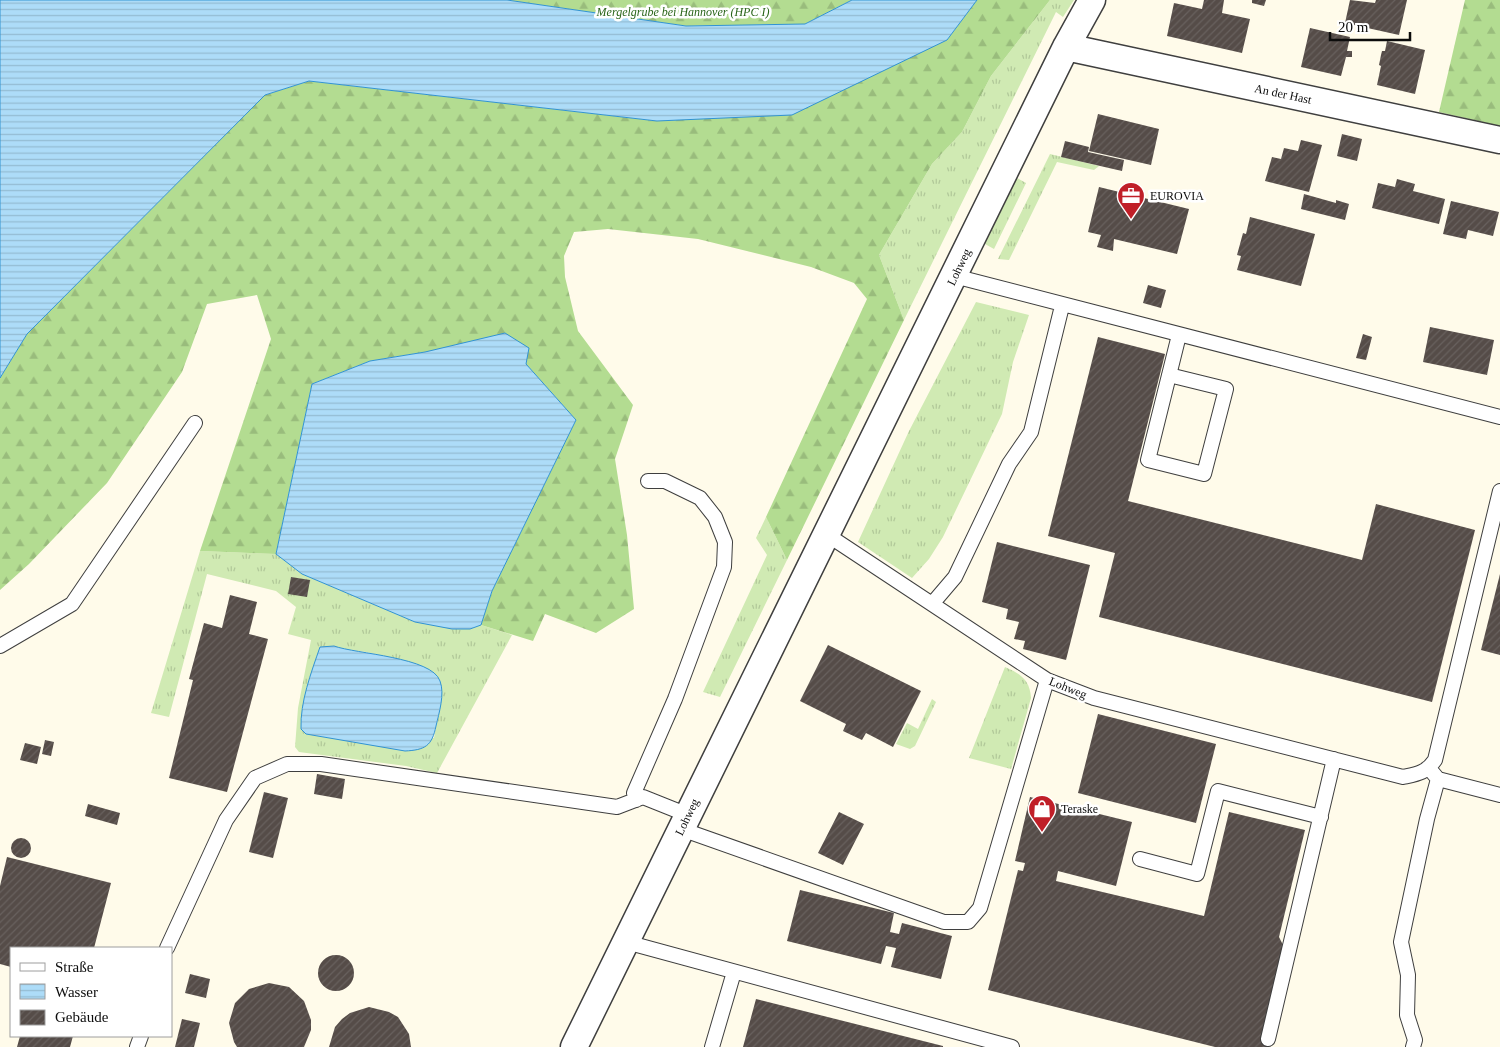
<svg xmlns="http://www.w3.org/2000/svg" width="1500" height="1047" font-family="'Times New Roman',serif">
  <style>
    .grass { fill: url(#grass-tufts); fill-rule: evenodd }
    .forest { fill: url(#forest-firs) }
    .water { fill: url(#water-rules); stroke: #3193d2 }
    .building { fill: url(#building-hatch) }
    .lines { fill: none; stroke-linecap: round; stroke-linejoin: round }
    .lane-casing { stroke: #3f3f3f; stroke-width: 16 }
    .street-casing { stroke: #3f3f3f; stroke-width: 29 }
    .lane { stroke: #fff; stroke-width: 14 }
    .street { stroke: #fff; stroke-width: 26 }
    .labels { text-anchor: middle; stroke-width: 5; stroke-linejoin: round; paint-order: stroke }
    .park-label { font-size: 12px; font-style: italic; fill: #2a651a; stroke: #fff }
    .street-label { font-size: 12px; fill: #0c0c0c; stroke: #fff }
    .poi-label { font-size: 12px; fill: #0c0c0c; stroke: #fff; text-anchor: start }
  </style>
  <defs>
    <pattern id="grass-tufts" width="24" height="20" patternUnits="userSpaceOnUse" patternTransform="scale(1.25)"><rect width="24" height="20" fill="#d0eab3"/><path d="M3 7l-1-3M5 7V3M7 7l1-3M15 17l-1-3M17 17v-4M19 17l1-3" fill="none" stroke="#b1c899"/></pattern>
    <pattern id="forest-firs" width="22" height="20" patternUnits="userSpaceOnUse" patternTransform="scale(1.25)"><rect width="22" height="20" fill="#b3dc91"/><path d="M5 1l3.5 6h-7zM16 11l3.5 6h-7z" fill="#99bc7c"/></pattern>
    <pattern id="water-rules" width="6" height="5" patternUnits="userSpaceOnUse" patternTransform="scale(1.25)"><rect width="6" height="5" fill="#addcf8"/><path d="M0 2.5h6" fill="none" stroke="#94bcd3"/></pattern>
    <pattern id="building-hatch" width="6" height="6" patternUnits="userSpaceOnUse" patternTransform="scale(1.25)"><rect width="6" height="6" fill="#554c48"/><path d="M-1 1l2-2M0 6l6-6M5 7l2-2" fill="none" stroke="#68615e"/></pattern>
  </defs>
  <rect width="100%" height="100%" fill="#fffbea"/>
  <!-- grass -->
  <path class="grass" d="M 1050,0 L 1074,0 L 1063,17 L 1056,12 L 904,320 L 879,255 L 932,164 L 962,132 L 991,76 Z
    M 1050,154 L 1099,166 L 1094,170 L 1057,162 L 1009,260 L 998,259 Z
    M 1017,178 L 1026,183 L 994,249 L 985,244 Z
    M 976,302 L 1029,315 L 1013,362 L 1002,414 L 943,537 L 929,559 L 912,578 L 858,542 L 909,431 Z
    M 766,517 L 787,560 L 720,697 L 703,692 L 767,555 L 756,538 Z
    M 200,551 L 276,554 L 302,574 L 415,622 L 470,629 L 481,625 L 512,635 L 437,773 L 406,766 L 299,752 L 295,747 L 298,708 L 311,640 L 288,634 L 296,607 L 276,591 L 207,574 L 169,717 L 151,713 ZM 320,647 L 366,652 L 416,664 L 440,680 L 442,690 L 434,738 C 409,738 315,745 301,729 L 302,710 Z
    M 1005,667 C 1021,674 1030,680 1031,698 L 1011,769 L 969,758 Z
    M 932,699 L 936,702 L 915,746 L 910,749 L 896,744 L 907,723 L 918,729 Z"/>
  <!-- forest -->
  <path class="forest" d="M 507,0 L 852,0 L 805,24 L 686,26 Z
    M 977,0 L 1050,0 L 991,76 L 962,132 L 932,164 L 879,255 L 904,320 L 787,560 L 766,517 L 867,299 L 854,283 L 811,267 L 698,239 L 608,229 L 574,232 L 564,256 L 565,277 L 578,331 L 633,405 L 615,459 L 627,535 L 634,609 L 596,633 L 545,614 L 533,641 L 481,625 L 492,591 L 576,420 L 526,364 L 425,352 L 370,361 L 312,384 L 276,554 L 200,551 L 271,339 L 257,295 L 207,304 L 182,372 L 107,483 L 29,564 L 0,590 L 0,378 L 27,334 L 265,95 L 309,81 L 657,121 L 947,40 Z
    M 1465,0 L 1500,0 L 1500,126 L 1439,112 Z"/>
  <!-- water -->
  <path class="water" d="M 0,0 L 507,0 L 686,26 L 805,24 L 852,0 L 977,0 L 947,40 L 792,115 L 657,121 L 309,81 L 265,95 L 27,334 L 0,378 Z
    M 505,333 L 529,348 L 526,364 L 576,420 L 492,591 L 481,625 L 470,629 L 452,629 L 415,622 L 302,574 L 276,554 L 312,384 L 370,361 L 425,352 Z
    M 334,646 C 356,654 432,657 440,681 C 445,694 439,713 436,726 C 432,746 425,750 405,751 L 306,734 L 301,729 C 300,702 311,673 320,647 Z"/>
  <!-- building -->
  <path class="building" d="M 1204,0 L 1224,0 L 1222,13 L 1250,19 L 1242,53 L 1167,36 L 1174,3 L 1202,9 Z
    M 1252,0 L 1266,0 L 1264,6 L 1252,3 Z
    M 1350,0 L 1375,3 L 1376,0 L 1407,0 L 1399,35 L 1345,23 Z
    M 1310,28 L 1350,37 L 1347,51 L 1352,51 L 1352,57 L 1346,57 L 1341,76 L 1301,67 Z
    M 1387,41 L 1425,50 L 1415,94 L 1377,85 L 1381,66 L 1379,65 L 1381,55 L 1382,51 L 1385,51 Z
    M 1098,114 L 1159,129 L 1151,165 L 1089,151 Z
    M 1342,134 L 1362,139 L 1357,161 L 1337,156 Z
    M 1301,140 L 1322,145 L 1309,192 L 1265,181 L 1272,157 L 1281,159 L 1284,148 L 1298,151 Z
    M 1065,141 L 1089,147 L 1088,152 L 1124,160 L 1122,171 L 1061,157 Z
    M 1397,179 L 1415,184 L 1413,191 L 1445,199 L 1439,224 L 1372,208 L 1378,183 L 1395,187 Z
    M 1099,187 L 1189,209 L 1177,254 L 1114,239 L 1113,251 L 1097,247 L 1101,235 L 1088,232 Z
    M 1304,194 L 1336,203 L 1336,200 L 1349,204 L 1345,220 L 1301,209 Z
    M 1451,201 L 1499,212 L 1493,236 L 1468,230 L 1466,239 L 1443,234 Z
    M 1250,217 L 1315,234 L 1301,286 L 1237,270 L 1241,256 L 1237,255 L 1243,233 L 1246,234 Z
    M 1148,285 L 1166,290 L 1161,308 L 1143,303 Z
    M 1430,327 L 1494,340 L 1487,375 L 1423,362 Z
    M 1363,334 L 1372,337 L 1366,360 L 1356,358 Z
    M 1098,337 L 1165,354 L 1128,501 L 1362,560 L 1376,504 L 1475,530 L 1432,702 L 1099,617 L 1115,553 L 1048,536 Z
    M 997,542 L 1090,565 L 1066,660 L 1023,649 L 1025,641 L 1014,639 L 1019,622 L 1006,619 L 1008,609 L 982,602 Z
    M 1500,574 L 1500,655 L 1481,650 Z
    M 291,577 L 310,580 L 307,597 L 288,594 Z
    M 230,595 L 257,602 L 249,634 L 268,639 L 227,792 L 169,778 L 193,680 L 189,679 L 204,623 L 222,628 Z
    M 828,645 L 921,691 L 893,747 L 866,733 L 862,740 L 843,731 L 846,724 L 800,701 Z
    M 1098,714 L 1216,744 L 1196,823 L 1078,793 Z
    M 45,740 L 54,742 L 51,756 L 42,754 Z
    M 25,743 L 41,747 L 37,764 L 20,760 Z
    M 317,774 L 345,779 L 342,799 L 314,794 Z
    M 264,792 L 288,798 L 273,858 L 249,852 Z
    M 1030,797 L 1132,822 L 1116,886 L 1058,871 L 1056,881 L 1204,916 L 1229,812 L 1305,830 L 1279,937 L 1289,957 L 1267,1047 L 1215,1047 L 988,990 L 1018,870 L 1023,871 L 1025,863 L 1015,861 Z
    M 88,804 L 120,813 L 117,825 L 85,816 Z
    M 839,812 L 864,824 L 843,865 L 818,853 Z
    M11 848a10 10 0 1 1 20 0a10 10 0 1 1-20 0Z
    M 7,857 L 111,883 L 94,948 L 11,948 L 11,967 L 0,964 L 0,886 Z
    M 800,890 L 894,913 L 890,932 L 899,934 L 902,923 L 952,936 L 941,979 L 891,967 L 896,948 L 886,946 L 881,964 L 787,941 Z
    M318 973a18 18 0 1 1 36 0a18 18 0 1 1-36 0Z
    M 190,974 L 210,979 L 206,998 L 185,993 Z
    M 269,983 L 289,987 L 304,1001 L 311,1020 L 311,1030 L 304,1047 L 237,1047 L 234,1042 L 229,1023 L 235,1003 L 249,989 Z
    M 756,999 L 943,1046 L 943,1047 L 743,1047 Z
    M 369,1007 L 389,1012 L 398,1017 L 409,1034 L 411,1047 L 329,1047 L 335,1027 L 342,1019 L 350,1013 Z
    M 182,1019 L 200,1023 L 194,1047 L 175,1047 Z
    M 20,1036 L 73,1036 L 70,1047 L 17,1047 Z"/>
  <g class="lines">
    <defs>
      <path id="lane" d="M 954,276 L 1500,417
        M 1169,375 L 1226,389 L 1204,474 L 1148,460 L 1179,335
        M 826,534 L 1047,680 L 1094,698 L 1403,777 C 1417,774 1426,773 1435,760 L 1500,491
        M 932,604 L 955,577 L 1009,464 L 1031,432 L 1062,306
        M 0,646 L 72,604 L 195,423
        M 1433,773 L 1438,779 L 1500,795
        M 636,800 L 634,793 L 675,699 L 724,567 L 725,542 L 715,517 L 700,498 L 665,481 L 648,481
        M 681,829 L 944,922 L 968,922 L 980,908 L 1047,680
        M 1140,859 L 1197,874 L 1218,791 L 1321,817
        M 626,942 L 1012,1047
        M 167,948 L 226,820 L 255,778 L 287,764 L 321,764 L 617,807 L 643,797 L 688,815
        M 1268,1039 L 1334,759
        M 137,1047 L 141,1036
        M 712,1047 L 734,972
        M 1413,1047 L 1415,1040 L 1407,1015 L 1408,975 L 1401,942 L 1427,819 L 1438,779"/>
      <path id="street" d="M 1066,47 L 1500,140
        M 574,1047 L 1066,47 L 1092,0"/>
    </defs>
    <!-- lane casing -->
    <use href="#lane" class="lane-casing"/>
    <!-- street casing -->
    <use href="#street" class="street-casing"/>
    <!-- lane -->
    <use href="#lane" class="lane"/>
    <!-- street -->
    <use href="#street" class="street"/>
  </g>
  <!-- icons -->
  <defs>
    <symbol id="office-pin" viewBox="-11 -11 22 30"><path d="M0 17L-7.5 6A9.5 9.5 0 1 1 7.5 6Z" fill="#c01f28" stroke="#fff"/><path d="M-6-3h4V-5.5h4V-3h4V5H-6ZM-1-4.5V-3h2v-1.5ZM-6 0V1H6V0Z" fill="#fff"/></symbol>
    <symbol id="shop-pin" viewBox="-11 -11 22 30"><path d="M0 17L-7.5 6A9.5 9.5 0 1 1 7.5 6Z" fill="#c01f28" stroke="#fff"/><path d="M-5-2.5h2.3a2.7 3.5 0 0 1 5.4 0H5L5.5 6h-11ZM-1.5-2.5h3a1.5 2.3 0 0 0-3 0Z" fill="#fff"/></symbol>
  </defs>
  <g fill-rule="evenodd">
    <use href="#office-pin" x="1115" y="180" width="32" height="43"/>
    <use href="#shop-pin" x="1026" y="793" width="32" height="43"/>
  </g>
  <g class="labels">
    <!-- park labels -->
    <g class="park-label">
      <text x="683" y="16">Mergelgrube bei Hannover (HPC I)</text>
    </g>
    <!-- street labels -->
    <g class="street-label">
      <text transform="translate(1283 94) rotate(12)" y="4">An der Hast</text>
      <text transform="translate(959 267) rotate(-64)" y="4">Lohweg</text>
      <text transform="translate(1068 688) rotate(22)" y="4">Lohweg</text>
      <text transform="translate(687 817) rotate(-64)" y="4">Lohweg</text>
    </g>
    <!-- poi labels -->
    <g class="poi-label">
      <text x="1150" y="200">EUROVIA</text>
      <text x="1061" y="813">Teraske</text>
    </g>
  </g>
  <!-- legend -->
  <rect x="10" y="947" width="162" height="90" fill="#ffffff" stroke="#9e9e9e"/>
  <rect x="20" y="963" width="25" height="8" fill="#ffffff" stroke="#9e9e9e"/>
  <text x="55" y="972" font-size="15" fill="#0c0c0c">Straße</text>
  <rect x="20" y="984" width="25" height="15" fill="url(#water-rules)" stroke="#9e9e9e"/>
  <text x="55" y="997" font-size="15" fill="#0c0c0c">Wasser</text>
  <rect x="20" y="1010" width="25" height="15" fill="url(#building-hatch)" stroke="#9e9e9e"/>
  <text x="55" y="1022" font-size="15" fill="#0c0c0c">Gebäude</text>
  <!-- scale -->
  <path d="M1330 32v8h80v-8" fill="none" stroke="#0c0c0c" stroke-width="2.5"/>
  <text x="1338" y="32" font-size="15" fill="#0c0c0c" stroke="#ffffff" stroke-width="4" paint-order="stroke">20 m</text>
</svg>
